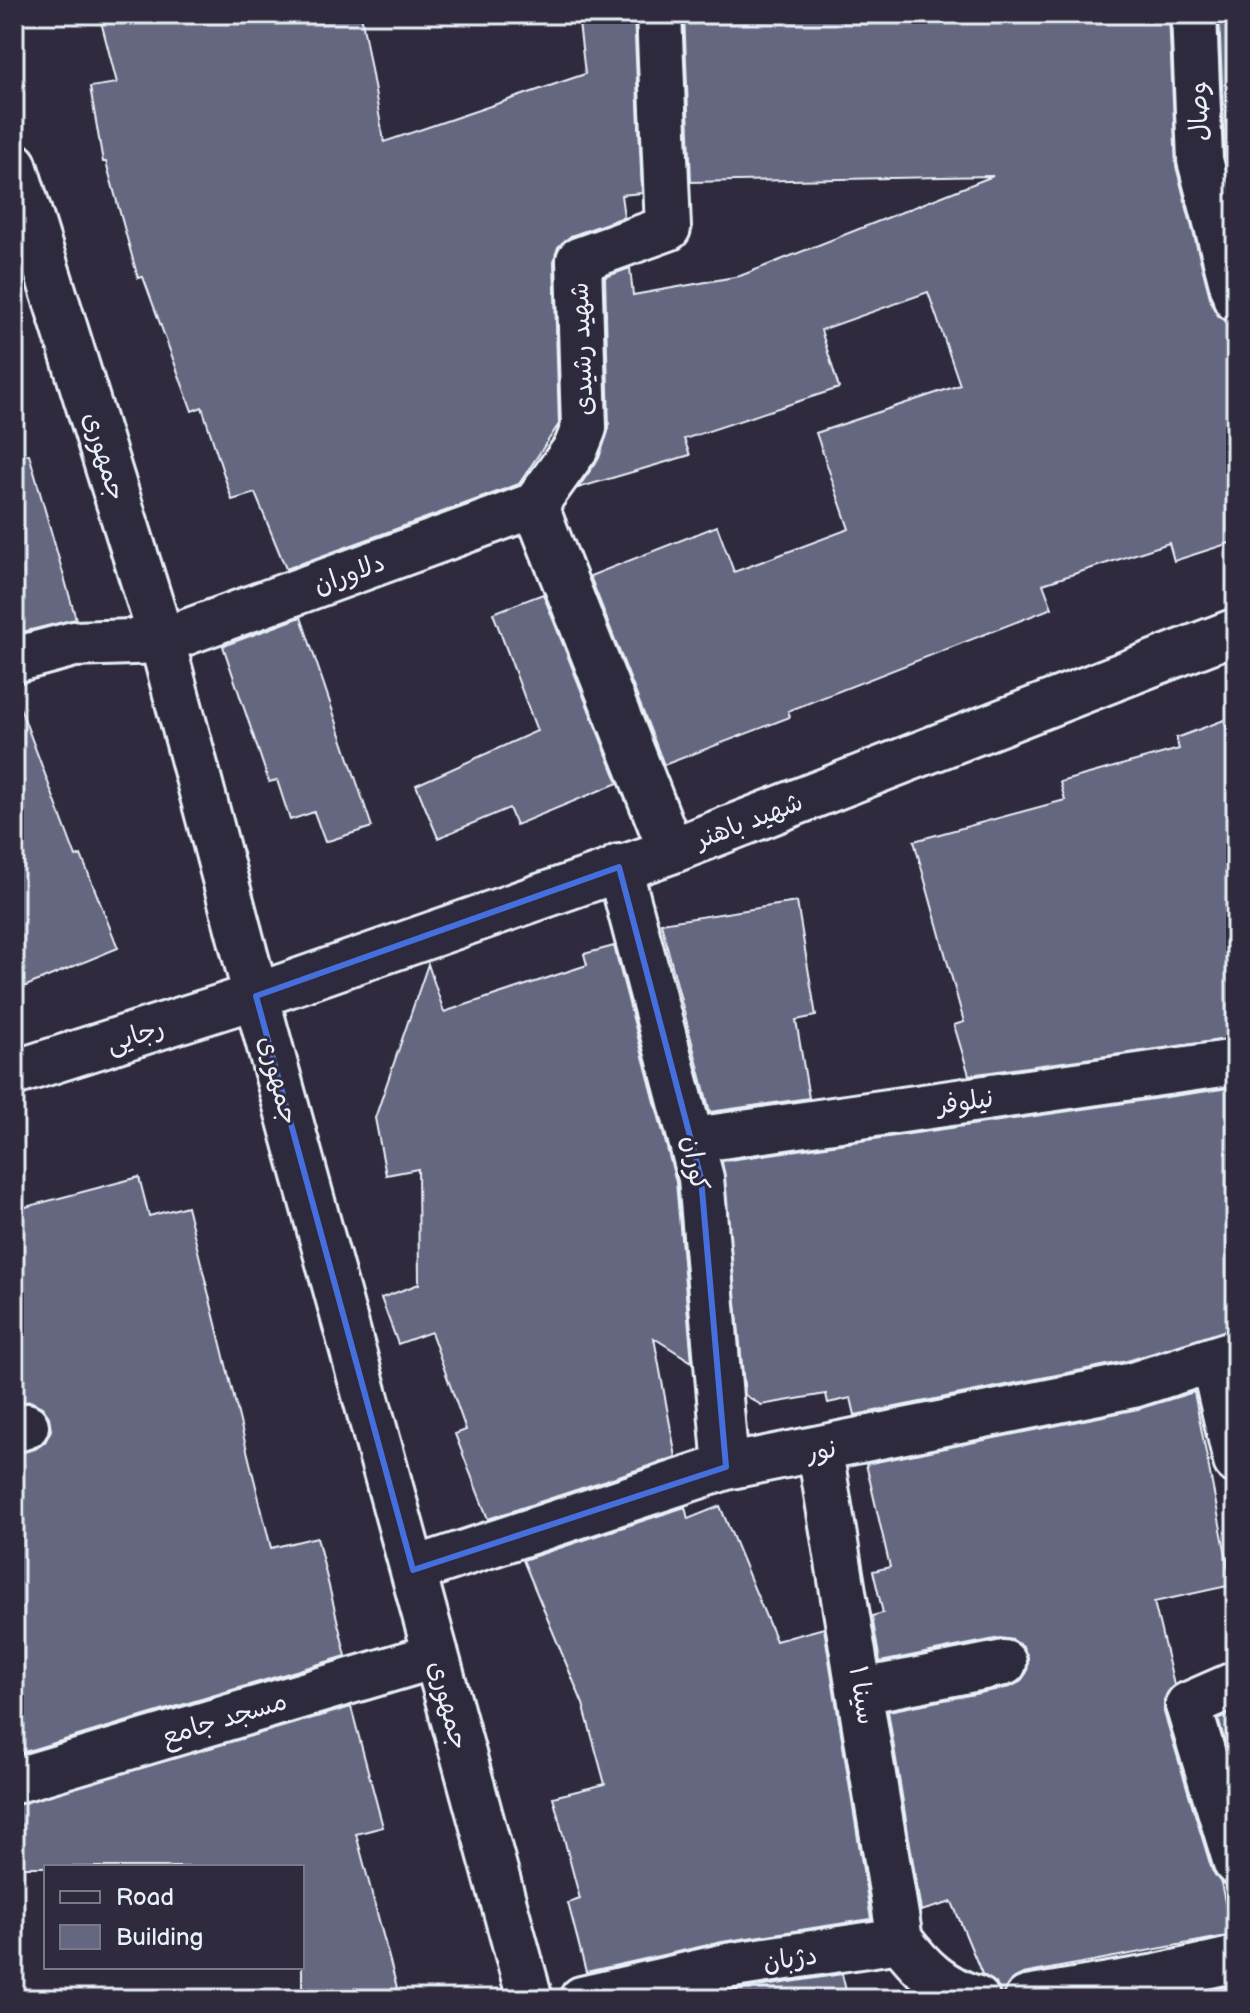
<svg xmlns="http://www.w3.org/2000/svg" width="1250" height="2013" font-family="'Balsamiq Sans','Playpen Sans Arabic',sans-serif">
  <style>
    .building { fill: #656680; stroke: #e8f1f8; stroke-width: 2 }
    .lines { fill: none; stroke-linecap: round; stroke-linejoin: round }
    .minor-casing { stroke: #e8f1f8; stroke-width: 50 }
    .major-casing { stroke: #e8f1f8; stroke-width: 50 }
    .minor { stroke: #2f2a3d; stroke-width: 44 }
    .major { stroke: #2f2a3d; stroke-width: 44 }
    .marked { fill: none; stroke: #466fde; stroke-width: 6; stroke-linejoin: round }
    .labels { text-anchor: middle; stroke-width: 6; stroke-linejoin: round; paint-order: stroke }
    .street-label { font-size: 26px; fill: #e8f1f8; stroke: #2f2a3d }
  </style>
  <rect width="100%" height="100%" fill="#2f2a3d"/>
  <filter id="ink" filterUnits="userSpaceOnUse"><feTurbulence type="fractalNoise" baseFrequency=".0125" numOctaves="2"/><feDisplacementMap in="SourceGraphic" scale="16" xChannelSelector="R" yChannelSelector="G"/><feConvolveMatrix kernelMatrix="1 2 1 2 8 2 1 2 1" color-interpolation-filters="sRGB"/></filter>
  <g filter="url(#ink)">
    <!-- building -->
    <path class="building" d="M 99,14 L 361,14 L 384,142 L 585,74 L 578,14 L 634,14 L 642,193 L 621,195 L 624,217 L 571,236 L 558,247 L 554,261 L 559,424 L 519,484 L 286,569 L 255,493 L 232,500 L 202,407 L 192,411 L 143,277 L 138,278 L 106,162 L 103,162 L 90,87 L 117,83 Z
      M 684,14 L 1169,14 L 1176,166 L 1212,305 L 1219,317 L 1236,323 L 1236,541 L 1174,561 L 1169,543 L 1043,584 L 1052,608 L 788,711 L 790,717 L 664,765 L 590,576 L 717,526 L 734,572 L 849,529 L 816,433 L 960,385 L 928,292 L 821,330 L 839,388 L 684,439 L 690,455 L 578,488 L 599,458 L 609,428 L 605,277 L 630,268 L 633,295 L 740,276 L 993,176 L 691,182 Z
      M 1219,14 L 1236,14 L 1236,199 L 1225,156 Z
      M 29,454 L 76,619 L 14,634 L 14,456 Z
      M 543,594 L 618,783 L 516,825 L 509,808 L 438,838 L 416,785 L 537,731 L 493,613 Z
      M 301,617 L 372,827 L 325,842 L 314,812 L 290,820 L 277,780 L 269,782 L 223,646 Z
      M 19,705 L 76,857 L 81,855 L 118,948 L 14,991 L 14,706 Z
      M 1224,720 L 1236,752 L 1236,1038 L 969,1075 L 954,1025 L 964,1022 L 914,841 L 1065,800 L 1060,782 L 1179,749 L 1176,738 Z
      M 797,902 L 816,1016 L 796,1020 L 809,1098 L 710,1112 L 661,923 Z
      M 614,946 L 676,1182 L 692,1362 L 654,1338 L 676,1457 L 488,1519 L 455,1434 L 466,1430 L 431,1332 L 398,1344 L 381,1298 L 419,1284 L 418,1169 L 386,1175 L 375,1118 L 428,964 L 444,1012 L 587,965 L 584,954 Z
      M 1236,1087 L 1236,1328 L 1127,1361 L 855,1415 L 851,1398 L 828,1403 L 826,1394 L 761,1405 L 745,1395 L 722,1161 Z
      M 139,1177 L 149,1216 L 187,1206 L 271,1548 L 317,1537 L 346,1656 L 14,1755 L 14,1454 L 35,1449 L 45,1442 L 51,1430 L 49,1417 L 42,1407 L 30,1401 L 14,1404 L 14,1210 Z
      M 1194,1392 L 1232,1585 L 1154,1602 L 1174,1685 L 1164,1700 L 1164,1712 L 1212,1870 L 1221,1883 L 1232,1935 L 1023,1974 L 1011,1980 L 1001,1999 L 996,1983 L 982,1974 L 952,1902 L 921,1911 L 888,1711 L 1010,1687 L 1020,1682 L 1027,1672 L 1028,1657 L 1023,1647 L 1013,1640 L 1000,1638 L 880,1662 L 872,1616 L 883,1613 L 873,1571 L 890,1567 L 866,1464 L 1138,1409 Z
      M 720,1506 L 776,1641 L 824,1628 L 871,1919 L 722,1942 L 586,1972 L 568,1903 L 580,1899 L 553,1797 L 605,1784 L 583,1704 L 523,1560 L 685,1507 L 688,1519 Z
      M 351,1707 L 383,1827 L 356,1834 L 400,1999 L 302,1999 L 302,1867 L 14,1867 L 14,1805 Z
      M 1236,1711 L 1236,1777 L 1218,1719 Z
      M 842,1974 L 848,1999 L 695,1999 L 732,1991 Z
      M 1234,1985 L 1236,1999 L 1187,1999 L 1187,1996 Z"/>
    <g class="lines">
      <defs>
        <path id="minor" d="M 1194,14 L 1200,160 L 1236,299
          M 535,505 L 576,448 L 584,428 L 579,260 L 668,228 L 659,14
          M 535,505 L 671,851
          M 14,660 L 74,644 L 162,641 L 535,505
          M 619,867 L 701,1178 L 726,1467
          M 256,996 L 530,1999
          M 14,1073 L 256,996 L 671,851 L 1236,631
          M 694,1140 L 1236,1062
          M 1213,1361 L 1236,1461
          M 14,1430 L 26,1426
          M 820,1451 L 900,1940
          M 413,1570 L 726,1467 L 1133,1385 L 1236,1352
          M 1236,1684 L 1188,1705 L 1236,1863
          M 862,1691 L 1004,1663
          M 14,1781 L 435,1656
          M 582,1999 L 727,1966 L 900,1940 C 922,1969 941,1988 977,1999
          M 1027,1999 L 1157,1977
          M 1163,1999 L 1157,1977 L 1236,1959"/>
        <path id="major" d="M 14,165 L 162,641 L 256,996"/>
      </defs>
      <!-- minor casing -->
      <use href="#minor" class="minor-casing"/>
      <!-- major casing -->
      <use href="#major" class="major-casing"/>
      <!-- minor -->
      <use href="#minor" class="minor"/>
      <!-- major -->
      <use href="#major" class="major"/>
    </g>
  </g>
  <!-- marked area -->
  <path class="marked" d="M 619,867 L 701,1178 L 726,1467 L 413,1570 L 256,996 Z"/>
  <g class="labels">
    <!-- street labels -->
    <g class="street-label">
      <text transform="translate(1198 111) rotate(-92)" y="9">وصال</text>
      <text transform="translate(581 349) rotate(-92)" y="9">شهید رشیدی</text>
      <text transform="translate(105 456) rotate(73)" y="9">جمهوری</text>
      <text transform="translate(349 573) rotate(-20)" y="9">دلاوران</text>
      <text transform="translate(749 820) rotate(-21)" y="9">شهید باهنر</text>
      <text transform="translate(135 1035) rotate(-18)" y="9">رجایی</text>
      <text transform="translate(279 1080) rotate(75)" y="9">جمهوری</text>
      <text transform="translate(965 1101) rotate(-8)" y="9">نیلوفر</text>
      <text transform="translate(696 1163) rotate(80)" y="9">کوران</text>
      <text transform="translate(821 1450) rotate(-11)" y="9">نور</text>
      <text transform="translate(863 1695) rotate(81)" y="9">سینا ۱</text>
      <text transform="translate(449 1705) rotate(75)" y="9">جمهوری</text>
      <text transform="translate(224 1718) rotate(-17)" y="9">مسجد جامع</text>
      <text transform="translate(790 1958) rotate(-8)" y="9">دژبان</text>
    </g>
  </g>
  <!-- margin -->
  <rect width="1250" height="2013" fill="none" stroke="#2f2a3d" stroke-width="48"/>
  <rect x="24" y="24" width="1202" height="1965" fill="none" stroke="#e8f1f8" stroke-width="3" filter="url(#ink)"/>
  <!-- legend -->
  <rect x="44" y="1865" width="260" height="104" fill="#2f2a3d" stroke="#797a88" stroke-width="2"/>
  <rect x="60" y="1891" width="40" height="12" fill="#2f2a3d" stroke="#797a88" stroke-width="2"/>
  <text x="116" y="1905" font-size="24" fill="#e8f1f8">Road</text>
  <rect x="60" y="1925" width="40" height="24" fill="#656680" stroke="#797a88" stroke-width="2"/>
  <text x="116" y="1945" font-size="24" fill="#e8f1f8">Building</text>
</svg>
